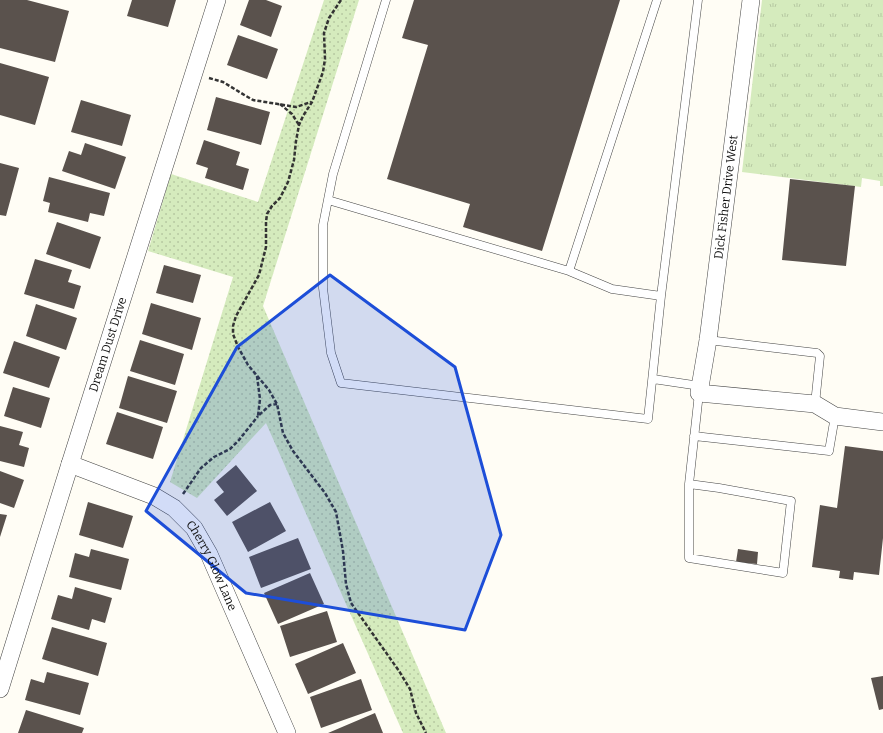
<svg xmlns="http://www.w3.org/2000/svg" width="883" height="733" font-family="Bitter,serif">
  <style>
    .grass { fill: url(#grass-tufts) }
    .park { fill: url(#park-dots) }
    .building { fill: #5a524d }
    .lines { fill: none; stroke-linecap: round; stroke-linejoin: round }
    .service-casing { stroke: #444; stroke-width: 9 }
    .minor-casing { stroke: #444; stroke-width: 18 }
    .path { stroke: #333; stroke-width: 2.5; stroke-dasharray: 4 2; stroke-linecap: butt }
    .service { stroke: #fff; stroke-width: 8 }
    .minor { stroke: #fff; stroke-width: 17 }
    .marked { fill: #1d4ed8; fill-opacity: 0.2; stroke: #1d4ed8; stroke-width: 3; stroke-linejoin: round }
    .labels { text-anchor: middle; stroke-width: 4; stroke-linejoin: round; paint-order: stroke }
    .street-label { font-size: 12px; fill: #111; stroke: #fff }
  </style>
  <defs>
    <pattern id="grass-tufts" width="24" height="20" patternUnits="userSpaceOnUse"><rect width="24" height="20" fill="#d5ebbd"/><path d="M3 7l-1-3M5 7V3M7 7l1-3M15 17l-1-3M17 17v-4M19 17l1-3" fill="none" stroke="#b6c8a1"/></pattern>
    <pattern id="park-dots" width="8" height="8" patternUnits="userSpaceOnUse"><rect width="8" height="8" fill="#d5ebbd"/><path d="M2 2h.1M6 6h.1" fill="none" stroke="#b6c8a1" stroke-width="1.8" stroke-linecap="round"/></pattern>
  </defs>
  <rect width="100%" height="100%" fill="#fffdf5"/>
  <!-- grass -->
  <path class="grass" d="M 762,0 L 883,0 L 883,186 L 880,186 L 880,181 L 862,178 L 861,187 L 742,172 Z"/>
  <!-- park -->
  <path class="park" d="M 324,0 L 359,0 L 263,306 L 446,733 L 403,733 L 266,423 L 197,498 L 170,482 L 233,277 L 148,251 L 171,174 L 258,202 Z"/>
  <!-- building -->
  <path class="building" d="M 0,0 L 27,0 L 69,11 L 55,62 L 0,48 Z
    M 132,0 L 176,0 L 168,27 L 127,16 Z
    M 249,0 L 266,0 L 282,6 L 271,37 L 240,25 Z
    M 414,0 L 620,0 L 542,251 L 463,227 L 470,204 L 387,179 L 428,45 L 402,38 Z
    M 238,35 L 278,49 L 267,79 L 227,65 Z
    M 0,63 L 49,77 L 35,125 L 0,115 Z
    M 216,97 L 270,112 L 261,145 L 207,130 Z
    M 81,100 L 131,115 L 122,146 L 71,132 Z
    M 204,140 L 240,152 L 236,165 L 249,169 L 243,190 L 205,178 L 208,168 L 196,164 Z
    M 85,143 L 126,157 L 115,189 L 62,171 L 69,151 L 81,155 Z
    M 0,163 L 19,168 L 6,216 L 0,215 Z
    M 49,177 L 110,193 L 104,216 L 90,213 L 88,222 L 48,212 L 50,203 L 43,201 Z
    M 790,179 L 855,186 L 846,266 L 782,260 Z
    M 57,222 L 101,237 L 90,269 L 46,254 Z
    M 35,259 L 72,270 L 68,282 L 81,286 L 74,309 L 24,294 Z
    M 164,265 L 201,275 L 193,303 L 156,293 Z
    M 151,303 L 201,318 L 192,350 L 142,334 Z
    M 36,304 L 77,318 L 66,350 L 26,336 Z
    M 140,340 L 184,354 L 175,385 L 130,371 Z
    M 14,341 L 60,357 L 49,388 L 3,373 Z
    M 128,376 L 177,391 L 167,423 L 119,408 Z
    M 13,387 L 50,398 L 41,428 L 4,416 Z
    M 117,412 L 163,427 L 153,459 L 106,444 Z
    M 0,426 L 23,432 L 19,445 L 29,448 L 24,467 L 0,461 Z
    M 845,446 L 883,451 L 883,538 L 879,575 L 854,572 L 853,580 L 839,578 L 840,571 L 812,567 L 820,505 L 837,508 Z
    M 236,465 L 257,491 L 227,516 L 214,500 L 224,492 L 216,482 Z
    M 0,471 L 24,480 L 14,508 L 0,503 Z
    M 88,502 L 133,516 L 123,548 L 79,535 Z
    M 270,502 L 286,531 L 248,552 L 232,522 Z
    M 0,514 L 7,515 L 0,537 Z
    M 298,538 L 311,569 L 261,588 L 249,557 Z
    M 91,549 L 129,559 L 121,590 L 69,577 L 75,553 L 89,557 Z
    M 738,549 L 758,552 L 757,564 L 736,562 Z
    M 310,573 L 324,604 L 278,624 L 264,593 Z
    M 75,587 L 112,598 L 105,623 L 92,619 L 89,630 L 51,619 L 58,595 L 72,599 Z
    M 327,611 L 337,642 L 290,657 L 280,626 Z
    M 52,627 L 107,643 L 98,676 L 42,659 Z
    M 343,643 L 356,673 L 308,694 L 295,664 Z
    M 47,672 L 89,683 L 80,715 L 25,700 L 31,679 L 44,683 Z
    M 883,676 L 883,709 L 879,710 L 871,678 Z
    M 361,679 L 372,710 L 321,728 L 310,697 Z
    M 26,710 L 84,728 L 82,733 L 18,733 Z
    M 375,713 L 383,733 L 328,733 Z"/>
  <g class="lines">
    <defs>
      <path id="service" d="M 386,0 L 333,174 L 323,225 L 323,288 L 331,353 L 341,383 L 648,419 L 661,296 L 698,0
        M 328,200 L 569,271 L 612,289 L 661,296
        M 569,271 L 657,0
        M 708,340 L 817,353 L 820,356 L 815,404
        M 653,379 L 700,386
        M 694,436 L 829,451 L 835,416
        M 689,484 L 719,488 L 791,501 L 783,573 L 689,558 L 689,484 L 699,393"/>
      <g id="minor">
        <path d="M 751,0 L 708,340 L 699,393 L 815,404 L 835,416 L 883,422"/>
        <path id="s1" d="M 70,464 L 154,496 L 174,508 L 194,528 L 209,554 L 287,733"/>
        <path id="s2" d="M 0,689 L 70,464 L 217,0"/>
      </g>
    </defs>
    <!-- service casing -->
    <use href="#service" class="service-casing"/>
    <!-- minor casing -->
    <use href="#minor" class="minor-casing"/>
    <!-- path -->
    <path class="path" d="M 341,0 L 329,18 L 324,33 L 325,59 L 323,72 L 312,102 L 303,116 L 299,125 L 296,141 L 294,160 L 288,182 L 280,198 L 272,206 L 267,214 L 266,222 L 266,247 L 259,275 L 236,316 L 233,326 L 233,334 L 238,347 L 248,365 L 269,390 L 277,404 L 283,433 L 293,451 L 325,493 L 336,512 L 343,551 L 346,584 L 351,603 L 399,671 L 410,689 L 416,713 L 426,733
      M 209,78 L 223,82 L 246,96 L 253,100 L 296,107 L 311,102
      M 280,104 L 292,114 L 299,125
      M 257,376 L 260,399 L 258,416 L 270,405 L 277,404
      M 183,494 L 201,468 L 214,457 L 230,449 L 239,440 L 258,416"/>
    <!-- service -->
    <use href="#service" class="service"/>
    <!-- minor -->
    <use href="#minor" class="minor"/>
  </g>
  <!-- marked area -->
  <path class="marked" d="M 330,275 L 455,367 L 501,535 L 465,630 L 246,593 L 146,511 L 237,347 Z"/>
  <g class="labels">
    <!-- street labels -->
    <g class="street-label">
      <text transform="translate(726 197) rotate(-83)" y="4">Dick Fisher Drive West</text>
      <text dy="4" stroke="none"><textPath href="#s2" startOffset="361">Dream Dust Drive</textPath></text>
      <text dy="4" stroke="none"><textPath href="#s1" startOffset="183">Cherry Glow Lane</textPath></text>
    </g>
  </g>
</svg>
